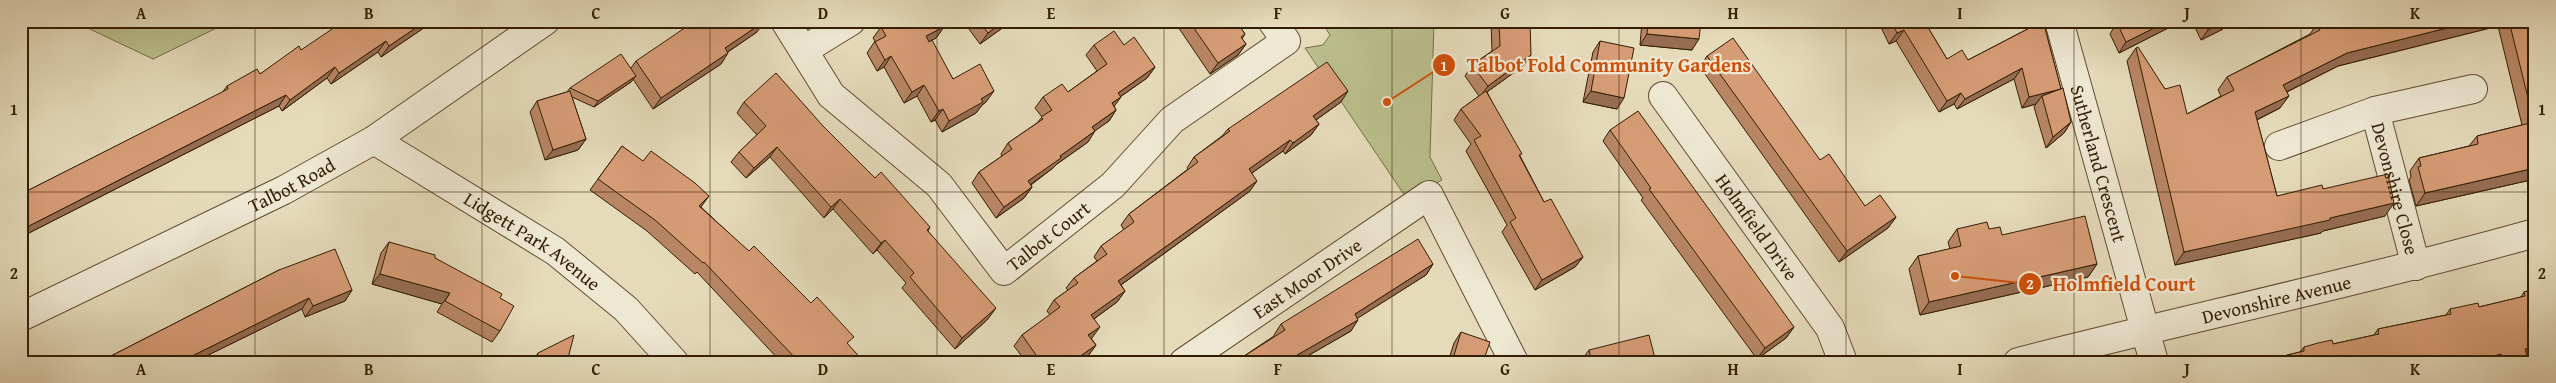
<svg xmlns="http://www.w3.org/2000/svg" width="2556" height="383" font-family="'Gentium Book Plus',serif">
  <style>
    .green { fill: #babe8c; stroke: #766e48 }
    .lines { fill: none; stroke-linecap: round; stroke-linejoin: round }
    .minor-casing { stroke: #604d31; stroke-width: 30 }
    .minor { stroke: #eee7d2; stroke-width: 28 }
    .wall { fill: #b88665; stroke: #331e03 }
    .shaded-wall { fill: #966d53; stroke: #331e03 }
    .building { fill: #d69c76; stroke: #331e03 }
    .grid { fill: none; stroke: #331e03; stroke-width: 1; stroke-opacity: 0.55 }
    .labels { text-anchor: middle; stroke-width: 4.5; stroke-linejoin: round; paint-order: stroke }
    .street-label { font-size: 19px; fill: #331e03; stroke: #eee7d2 }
    .leader { fill: none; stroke: #cd500b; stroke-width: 2 }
    .callout-dot { fill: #cd500b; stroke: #eee7d2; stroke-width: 2 }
    .mark-label { font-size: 15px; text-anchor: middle; font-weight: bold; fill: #fff }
    .callout-label { font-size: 20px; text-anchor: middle; font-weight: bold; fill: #cd500b; stroke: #eee7d2; stroke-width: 4.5; stroke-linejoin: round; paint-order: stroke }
    .neatline { fill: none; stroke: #331e03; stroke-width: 2 }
    .grid-label { font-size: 16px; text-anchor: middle; font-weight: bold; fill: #331e03 }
  </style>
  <rect width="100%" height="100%" fill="#e5daba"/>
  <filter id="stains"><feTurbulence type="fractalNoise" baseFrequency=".004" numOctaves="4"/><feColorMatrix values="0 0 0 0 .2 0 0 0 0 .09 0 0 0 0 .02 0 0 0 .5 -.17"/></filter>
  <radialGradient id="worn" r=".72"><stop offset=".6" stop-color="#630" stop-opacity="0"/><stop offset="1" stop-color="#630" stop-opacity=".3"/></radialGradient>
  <!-- green -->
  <path class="green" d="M 73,21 L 231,21 L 153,59 Z
    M 1321,21 L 1434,21 L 1430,157 L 1442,180 L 1407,199 L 1305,48 L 1323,45 L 1330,35 Z"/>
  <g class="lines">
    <defs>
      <g id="minor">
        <path id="s1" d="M 785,21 L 831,95 L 939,185 L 1004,271 L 1113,185 L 1172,120 L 1286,41 L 1272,21"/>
        <path id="s2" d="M 2059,21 L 2154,362"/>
        <path d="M 804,50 L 851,21"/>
        <path id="s3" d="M 1663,96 L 1830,328 L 1843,362"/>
        <path id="s4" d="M 2375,111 L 2416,266"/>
        <path id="s5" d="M 374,140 L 555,251 L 626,309 L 674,362"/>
        <path d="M 2279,146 L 2375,111 L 2473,89"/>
        <path id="s6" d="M 21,317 L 284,190 L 374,140 L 545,21"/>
        <path id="s7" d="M 1184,362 L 1429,195 L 1514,362"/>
        <path id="s8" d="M 2018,362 C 2190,318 2364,281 2535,233"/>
      </g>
    </defs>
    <!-- minor casing -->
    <use href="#minor" class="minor-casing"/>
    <!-- minor -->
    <use href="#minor" class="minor"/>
  </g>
  <!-- wall -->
  <path class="wall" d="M 434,21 L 381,57 L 378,52 L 331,84 L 327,78 L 282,111 L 279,106 L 21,237 L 21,194 L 222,93 L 227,86 L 260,74 L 301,50 Z
    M 963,21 L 1010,21 L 1008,24 L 980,44 Z
    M 1174,21 L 1236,21 L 1245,34 L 1242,39 L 1246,44 L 1238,55 L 1210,74 Z
    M 1491,21 L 1530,21 L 1523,66 L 1487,92 L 1544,202 L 1583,257 L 1575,267 L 1535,290 L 1502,232 L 1507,225 L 1466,151 L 1471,144 L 1454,120 L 1461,109 L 1479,96 L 1465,76 L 1472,65 L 1492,51 Z
    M 1642,21 L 1701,21 L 1692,50 L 1640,45 Z
    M 1878,21 L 1924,21 L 1947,59 L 1968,60 L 2043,21 L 2061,89 L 2071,122 L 2064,133 L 2046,148 L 2034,107 L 2036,104 L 2022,108 L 2014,79 L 1957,109 L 1954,104 L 1939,112 L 1896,41 L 1889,44 Z
    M 2110,21 L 2182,21 L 2119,53 L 2110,34 L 2113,29 Z
    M 2192,21 L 2228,21 L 2223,29 L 2201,40 Z
    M 2324,21 L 2535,21 L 2535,179 L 2416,206 L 2409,180 L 2411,177 L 2410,171 L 2419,158 L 2469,146 L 2477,136 L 2522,125 L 2498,26 L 2338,66 L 2287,92 L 2280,108 L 2257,120 L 2277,196 L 2323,189 L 2385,216 L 2323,231 L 2321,233 L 2175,265 L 2127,61 L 2136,48 L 2165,89 L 2187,114 L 2221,96 L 2218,90 L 2227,77 L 2310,34 L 2317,24 Z
    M 881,27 L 944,27 L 936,38 L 929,42 L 953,79 L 986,102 L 982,105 L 976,113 L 942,132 L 935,120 L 931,122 L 917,96 L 904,103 L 884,67 L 877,71 L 867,53 L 875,41 L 873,38 Z
    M 757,32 L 728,52 L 721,64 L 653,109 L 633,79 L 631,82 L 594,107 L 572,97 L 586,139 L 578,150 L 545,160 L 530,112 L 537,101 L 567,92 L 570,88 L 631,68 L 636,61 Z
    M 1600,41 L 1617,109 L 1583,102 L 1593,52 Z
    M 1094,45 L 1124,45 L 1155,67 L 1147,78 L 1120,97 L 1114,106 L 1116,110 L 1109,121 L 1095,130 L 1088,142 L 1057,164 L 1053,168 L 1031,185 L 1032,187 L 1024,198 L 996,218 L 972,183 L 979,172 L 1002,156 L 1001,154 L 1008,143 L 1037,123 L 1042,117 L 1035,108 L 1043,97 L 1068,92 L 1097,71 L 1086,55 Z
    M 1707,56 L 1820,160 L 1865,206 L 1896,217 L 1888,228 L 1839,262 L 1700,67 Z
    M 744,102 L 823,126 L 875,178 L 930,227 L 928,231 L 988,319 L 955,349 L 902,288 L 906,283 L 877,250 L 873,254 L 833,209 L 824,218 L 770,157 L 746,178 L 731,162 L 739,152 L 757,135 L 737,113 Z
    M 1341,102 L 1316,120 L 1319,124 L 1311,135 L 1285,154 L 1283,151 L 1252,173 L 1250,191 L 1121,285 L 1125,291 L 1117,302 L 1094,319 L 1092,338 L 1091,338 L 1096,345 L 1088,356 L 1080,362 L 1026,362 L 1014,346 L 1022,335 L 1050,315 L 1047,311 L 1054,300 L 1068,290 L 1066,288 L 1074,278 L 1097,261 L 1094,257 L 1101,246 L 1124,230 L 1121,225 L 1129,214 L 1188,169 L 1187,168 L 1194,157 L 1222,136 L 1228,129 Z
    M 1610,130 L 1794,327 L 1786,338 L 1757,359 L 1641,200 L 1643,198 L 1603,141 Z
    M 622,146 L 701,207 L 848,345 L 864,362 L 781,362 L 697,272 L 695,274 L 647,231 L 590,190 Z
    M 1957,229 L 2002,235 L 2097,264 L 2088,277 L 1920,315 L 1909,269 L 1918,256 L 1950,249 L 1948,242 Z
    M 389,242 L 435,258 L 500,298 L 500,331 L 492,342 L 437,312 L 442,304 L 372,284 L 381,253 Z
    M 1433,264 L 1426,275 L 1357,318 L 1351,331 L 1297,362 L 1235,362 L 1274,336 L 1274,335 L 1281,324 Z
    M 279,270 L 352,290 L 345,301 L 305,317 L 302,309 L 194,362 L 104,362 L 107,358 Z
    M 2535,289 L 2535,355 L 2527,357 L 2528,362 L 2237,362 L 2259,362 L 2300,352 L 2304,347 L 2333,344 L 2374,335 L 2378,329 L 2446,315 L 2450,309 L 2479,307 L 2521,297 L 2524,292 Z
    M 1461,332 L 1483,362 L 1448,362 L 1454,343 Z
    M 1589,350 L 1656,362 L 1581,362 L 1581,361 Z
    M 538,353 L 567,362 L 532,362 Z"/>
  <!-- shaded-wall -->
  <path class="shaded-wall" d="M 426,21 L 434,21 L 381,57 L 389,46 Z
    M 765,21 L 757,32 L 717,59 L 725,48 Z
    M 1004,21 L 1010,21 L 1008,24 L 980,44 L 988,33 Z
    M 2168,21 L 2182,21 L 2119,53 L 2126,42 Z
    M 2225,21 L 2228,21 L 2223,29 L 2201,40 L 2208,30 Z
    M 2475,21 L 2502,21 L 2498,26 L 2338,66 L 2274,98 L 2283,85 L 2347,53 Z
    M 944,27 L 936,38 L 919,47 L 926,36 Z
    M 1904,30 L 1896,41 L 1889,44 L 1897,33 Z
    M 1647,34 L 1699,39 L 1692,50 L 1640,45 Z
    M 386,41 L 378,52 L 331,84 L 339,73 Z
    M 1246,44 L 1238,55 L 1210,74 L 1218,63 Z
    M 728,53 L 721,64 L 653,109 L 661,98 Z
    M 1531,55 L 1523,66 L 1480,97 L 1488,86 Z
    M 891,56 L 884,67 L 877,71 L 885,60 Z
    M 335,67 L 327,78 L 282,111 L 290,100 Z
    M 1155,67 L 1147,78 L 1110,104 L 1118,93 Z
    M 2022,68 L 2014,79 L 1957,109 L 1965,99 Z
    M 636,76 L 631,82 L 594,107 L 598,101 Z
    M 924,85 L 917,96 L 904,103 L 912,92 Z
    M 2061,89 L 2042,96 L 2036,104 L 2022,108 L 2029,97 Z
    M 994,91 L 986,102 L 982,105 L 976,113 L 942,132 L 949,121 L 981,99 Z
    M 1348,91 L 1341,102 L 1306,127 L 1313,116 Z
    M 1591,91 L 1624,98 L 1617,109 L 1583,102 Z
    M 1961,93 L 1954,104 L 1939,112 L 1947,101 Z
    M 286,95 L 279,106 L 21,237 L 21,230 Z
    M 2289,96 L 2280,108 L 2246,125 L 2255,112 Z
    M 1121,97 L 1113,108 L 1112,103 Z
    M 943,109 L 935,120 L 931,122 L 939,111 Z
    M 1116,110 L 1109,121 L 1085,138 L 1092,127 Z
    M 2071,122 L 2064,133 L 2046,148 L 2053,137 Z
    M 1319,124 L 1311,135 L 1285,154 L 1293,143 Z
    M 1095,131 L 1088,142 L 1057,164 L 1053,168 L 1020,192 L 1028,181 L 1060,156 Z
    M 586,139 L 578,150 L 545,160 L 553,150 Z
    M 1290,140 L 1283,151 L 1242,180 L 1249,169 Z
    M 777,147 L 770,157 L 746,178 L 754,168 Z
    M 2535,168 L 2535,179 L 2416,206 L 2425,193 Z
    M 1257,181 L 1250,191 L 1111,292 L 1118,281 Z
    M 1032,187 L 1024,198 L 996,218 L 1004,207 Z
    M 709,196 L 701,207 L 692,217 L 699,206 Z
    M 840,199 L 833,209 L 824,218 L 831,207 Z
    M 2394,203 L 2385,216 L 2323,231 L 2321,233 L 2175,265 L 2184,252 Z
    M 1896,217 L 1888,228 L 1839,262 L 1847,251 Z
    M 885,240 L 877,250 L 873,254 L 881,243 Z
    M 1583,257 L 1575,267 L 1535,290 L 1542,280 Z
    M 1433,264 L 1426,275 L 1347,325 L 1355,314 Z
    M 2097,264 L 2088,277 L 1920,315 L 1929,302 Z
    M 380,274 L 450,293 L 442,304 L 372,284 Z
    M 352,290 L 345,301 L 305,317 L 313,306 Z
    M 1125,291 L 1117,302 L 1084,326 L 1091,315 Z
    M 309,298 L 302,309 L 194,362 L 180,362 Z
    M 996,308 L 988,319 L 955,349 L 962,338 Z
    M 1358,320 L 1351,331 L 1297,362 L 1285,362 Z
    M 1100,327 L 1092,338 L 1081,346 L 1088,335 Z
    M 1794,327 L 1786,338 L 1757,359 L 1765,348 Z
    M 1096,345 L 1088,356 L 1080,362 L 1072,362 Z
    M 2535,347 L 2535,355 L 2518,359 L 2525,349 Z
    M 2501,354 L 2496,362 L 2470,362 Z"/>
  <!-- building -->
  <path class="building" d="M 344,21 L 426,21 L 389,46 L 386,41 L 339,73 L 335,67 L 290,100 L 286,95 L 21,230 L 21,194 L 228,89 L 227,86 L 257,69 L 260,74 L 299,46 L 301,50 Z
    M 695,21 L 765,21 L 725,48 L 728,53 L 661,98 L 636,61 Z
    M 892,21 L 941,21 L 944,27 L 926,36 L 929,42 L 932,40 L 953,79 L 980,64 L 994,91 L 981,99 L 983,102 L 949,121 L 943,109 L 939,111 L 924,85 L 912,92 L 891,56 L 885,60 L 875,42 L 886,36 L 881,27 Z
    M 979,21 L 1004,21 L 988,33 Z
    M 1189,21 L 1236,21 L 1245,34 L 1241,37 L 1246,44 L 1218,63 Z
    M 1499,21 L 1530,21 L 1531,55 L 1488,86 L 1472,65 L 1500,46 Z
    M 1648,21 L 1701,21 L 1699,39 L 1647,34 Z
    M 1891,21 L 1924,21 L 1947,59 L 1962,50 L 1968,60 L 2043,21 L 2061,89 L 2029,97 L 2022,68 L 1965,99 L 1961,93 L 1947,101 L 1904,30 L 1897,33 Z
    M 2121,21 L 2168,21 L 2126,42 L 2117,23 Z
    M 2204,21 L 2225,21 L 2208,30 Z
    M 2324,21 L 2475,21 L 2347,53 L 2283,85 L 2289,96 L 2255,112 L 2277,196 L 2322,185 L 2323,189 L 2388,174 L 2394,203 L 2330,218 L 2330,220 L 2184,252 L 2136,48 L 2138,47 L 2165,89 L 2180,85 L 2187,114 L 2234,90 L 2227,77 L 2320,30 L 2317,24 Z
    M 2509,21 L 2535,21 L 2535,168 L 2425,193 L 2418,167 L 2421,166 L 2419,158 L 2478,144 L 2477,136 L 2534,122 Z
    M 1114,31 L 1124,45 L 1134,37 L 1155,67 L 1118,93 L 1121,97 L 1112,103 L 1116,110 L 1092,127 L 1095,131 L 1060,156 L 1061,158 L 1028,181 L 1032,187 L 1004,207 L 979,172 L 1012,149 L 1008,143 L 1043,119 L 1041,117 L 1052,110 L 1043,97 L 1062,84 L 1068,92 L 1107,64 L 1094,45 Z
    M 1733,38 L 1820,160 L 1829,154 L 1865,206 L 1880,195 L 1896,217 L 1847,251 L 1707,56 Z
    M 1600,41 L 1634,48 L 1624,98 L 1591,91 Z
    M 621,54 L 636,76 L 598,101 L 570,88 Z
    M 1327,62 L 1348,91 L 1313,116 L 1319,124 L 1293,143 L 1290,140 L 1249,169 L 1257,181 L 1118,281 L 1125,291 L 1091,315 L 1100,327 L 1088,335 L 1096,345 L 1072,362 L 1041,362 L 1022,335 L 1060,307 L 1054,300 L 1078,283 L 1074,278 L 1107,254 L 1101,246 L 1134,222 L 1129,214 L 1198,162 L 1194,157 L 1230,131 L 1228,129 Z
    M 776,73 L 823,126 L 875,178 L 881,172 L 930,227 L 927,230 L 996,308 L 962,338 L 910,277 L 914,273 L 885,240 L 881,243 L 840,199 L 831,207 L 777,147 L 754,168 L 739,152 L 766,126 L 744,102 Z
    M 2063,88 L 2071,122 L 2053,137 L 2042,96 Z
    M 570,91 L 586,139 L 553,150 L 537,101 Z
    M 1486,91 L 1522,154 L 1519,155 L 1544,202 L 1551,199 L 1583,257 L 1542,280 L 1510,222 L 1516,218 L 1474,140 L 1481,136 L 1461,109 Z
    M 1638,111 L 1794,327 L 1765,348 L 1649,189 L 1651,188 L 1610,130 Z
    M 622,146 L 643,161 L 651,151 L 695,183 L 709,196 L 699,206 L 749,251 L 754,246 L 811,303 L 817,297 L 854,337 L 847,343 L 864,362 L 799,362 L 704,262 L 703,263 L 655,220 L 598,179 Z
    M 2085,216 L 2097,264 L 1929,302 L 1918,256 L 1961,246 L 1957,229 L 1987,222 L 1989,229 L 2000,227 L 2002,235 Z
    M 1418,239 L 1433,264 L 1355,314 L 1358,320 L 1285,362 L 1235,362 L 1285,330 L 1281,324 Z
    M 389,242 L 435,255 L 435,258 L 502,294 L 500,298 L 514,306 L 500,331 L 445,301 L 450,293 L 380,274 Z
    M 335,249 L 352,290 L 313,306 L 309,298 L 180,362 L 108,362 L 107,358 L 279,270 Z
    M 2535,289 L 2535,347 L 2525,349 L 2528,362 L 2503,362 L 2501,354 L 2470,362 L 2237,362 L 2259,357 L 2259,362 L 2304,351 L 2304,347 L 2318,343 L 2332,340 L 2333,344 L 2379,334 L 2378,329 L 2451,314 L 2450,309 L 2478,303 L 2479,307 L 2525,296 L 2524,292 Z
    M 1461,332 L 1490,342 L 1483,362 L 1452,362 Z
    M 574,335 L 567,362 L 535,362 L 538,353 Z
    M 1649,335 L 1656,362 L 1592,362 L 1589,350 Z"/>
  <!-- grid -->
  <path class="grid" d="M 255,21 L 255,362M 482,21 L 482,362M 710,21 L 710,362M 937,21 L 937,362M 1164,21 L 1164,362M 1392,21 L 1392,362M 1619,21 L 1619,362M 1846,21 L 1846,362M 2074,21 L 2074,362M 2301,21 L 2301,362M 21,192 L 2535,192"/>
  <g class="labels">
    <!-- street labels -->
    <g class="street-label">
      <text dy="7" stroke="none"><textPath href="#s2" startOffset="148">Sutherland Crescent</textPath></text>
      <text dy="7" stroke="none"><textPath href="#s6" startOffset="301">Talbot Road</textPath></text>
      <text dy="7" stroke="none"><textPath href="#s4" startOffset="80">Devonshire Close</textPath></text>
      <text dy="7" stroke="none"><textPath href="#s3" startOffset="161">Holmfield Drive</textPath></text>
      <text dy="7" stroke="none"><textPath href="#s1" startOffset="392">Talbot Court</textPath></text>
      <text dy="7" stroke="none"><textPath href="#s5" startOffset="188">Lidgett Park Avenue</textPath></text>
      <text dy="7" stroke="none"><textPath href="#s7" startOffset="149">East Moor Drive</textPath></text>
      <text dy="7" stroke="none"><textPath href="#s8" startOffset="266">Devonshire Avenue</textPath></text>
    </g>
  </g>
  <!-- callouts -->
  <path class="leader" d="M1387 102L1444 65M1955 276L2030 284"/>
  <g class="callout-dot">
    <circle cx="1387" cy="102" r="5"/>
    <circle cx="1955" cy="276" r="5"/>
    <circle cx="1444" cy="65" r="12"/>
    <circle cx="2030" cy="284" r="12"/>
  </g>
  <g class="mark-label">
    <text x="1444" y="71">1</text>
    <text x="2030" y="289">2</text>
  </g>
  <g class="callout-label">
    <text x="1609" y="72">Talbot Fold Community Gardens</text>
    <text x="2124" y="291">Holmfield Court</text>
  </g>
  <!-- margin -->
  <rect width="2556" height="383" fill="none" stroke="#e5daba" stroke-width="55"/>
  <rect x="28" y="28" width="2500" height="328" class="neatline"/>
  <g class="grid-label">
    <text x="141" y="19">A</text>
    <text x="369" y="19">B</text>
    <text x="596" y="19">C</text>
    <text x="823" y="19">D</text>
    <text x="1051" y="19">E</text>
    <text x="1278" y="19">F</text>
    <text x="1505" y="19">G</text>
    <text x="1733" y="19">H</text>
    <text x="1960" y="19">I</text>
    <text x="2187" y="19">J</text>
    <text x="2415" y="19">K</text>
    <text x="14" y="115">1</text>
    <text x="2542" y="115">1</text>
    <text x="14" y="279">2</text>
    <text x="2542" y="279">2</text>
    <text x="141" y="375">A</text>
    <text x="369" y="375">B</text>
    <text x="596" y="375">C</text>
    <text x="823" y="375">D</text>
    <text x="1051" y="375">E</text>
    <text x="1278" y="375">F</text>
    <text x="1505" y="375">G</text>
    <text x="1733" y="375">H</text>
    <text x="1960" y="375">I</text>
    <text x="2187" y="375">J</text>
    <text x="2415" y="375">K</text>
  </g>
  <rect width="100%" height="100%" filter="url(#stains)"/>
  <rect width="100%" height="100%" fill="url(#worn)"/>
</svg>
